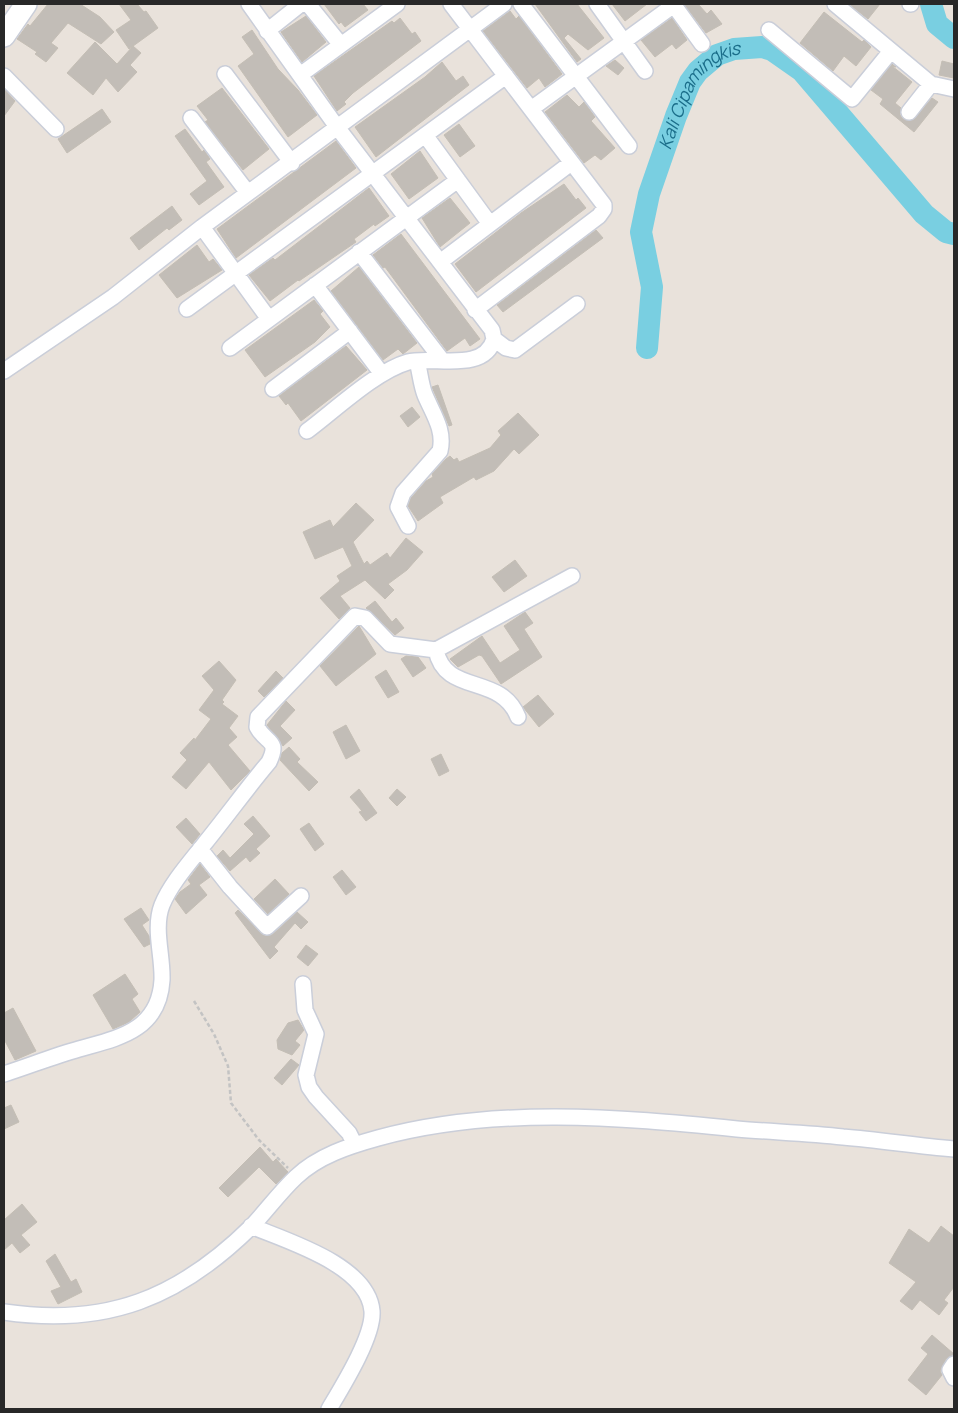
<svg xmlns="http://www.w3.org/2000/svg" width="958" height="1413" font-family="Manrope,sans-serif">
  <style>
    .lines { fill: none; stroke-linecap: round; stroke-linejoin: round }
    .river { stroke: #79cfe1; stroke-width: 22 }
    .building { fill: #c2bdb7; stroke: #c4beb5 }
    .street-casing { stroke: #caced9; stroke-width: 18 }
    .secondary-casing { stroke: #caced9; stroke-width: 24 }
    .path { stroke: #c3c3c3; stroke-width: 2.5; stroke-dasharray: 4 2.5; stroke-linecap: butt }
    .street { stroke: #fff; stroke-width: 15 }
    .secondary { stroke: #fff; stroke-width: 21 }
    .labels { text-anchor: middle; stroke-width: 4; stroke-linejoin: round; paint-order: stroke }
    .water-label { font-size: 18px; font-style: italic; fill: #1b6e8a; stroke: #fff }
  </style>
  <rect width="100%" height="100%" fill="#e9e2db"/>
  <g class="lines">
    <!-- river -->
    <g class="river">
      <path d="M 931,4 L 937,24 L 954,38"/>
      <path id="s1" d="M 647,348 L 652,287 L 641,232 L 649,194 L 676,116 L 690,82 L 698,71 L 717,55 L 734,49 L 762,47 L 772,50 L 802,71 L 924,214 L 946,232 L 954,234"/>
    </g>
  </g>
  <!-- building -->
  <path class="building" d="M 48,4 L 80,4 L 100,17 L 114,32 L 101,44 L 68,23 L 51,43 L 58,48 L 46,62 L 35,54 L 37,52 L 17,39 L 28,24 L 30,26 Z
    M 119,4 L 137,4 L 144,12 L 146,11 L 158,28 L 129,49 L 116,30 L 131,20 Z
    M 324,4 L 363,4 L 368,10 L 345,27 L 341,22 L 339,24 Z
    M 535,4 L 577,4 L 604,38 L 588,50 L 568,34 L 564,38 L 581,59 L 577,62 Z
    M 612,4 L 647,4 L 625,21 Z
    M 684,4 L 698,4 L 707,14 L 711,10 L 722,24 L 706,33 Z
    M 849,4 L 880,4 L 868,19 Z
    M 510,11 L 516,19 L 519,16 L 562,74 L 545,87 L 539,78 L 527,88 L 483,31 Z
    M 824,12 L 862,42 L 864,40 L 871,47 L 856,66 L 844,56 L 833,71 L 800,43 Z
    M 306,16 L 326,42 L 302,62 L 281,32 Z
    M 400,18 L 412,34 L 415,32 L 421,41 L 353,93 L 344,102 L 346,104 L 337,111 L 314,76 L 392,21 L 394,23 Z
    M 672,18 L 687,40 L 676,49 L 672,44 L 655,57 L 641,40 Z
    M 252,30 L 278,69 L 298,90 L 317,115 L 288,137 L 238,66 L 254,54 L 242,37 Z
    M 95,42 L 117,64 L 133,46 L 141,53 L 130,65 L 137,72 L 118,92 L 106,78 L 93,95 L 67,73 Z
    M 615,60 L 624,68 L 618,75 L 606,66 Z
    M 942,61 L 954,64 L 954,78 L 939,75 Z
    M 442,62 L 456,81 L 463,76 L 469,85 L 376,157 L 355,127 L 425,77 Z
    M 892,64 L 896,67 L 892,66 L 912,82 L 895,103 L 901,108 L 900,115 L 903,119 L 913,120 L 932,98 L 938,102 L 914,132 L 880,104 L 883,99 L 871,90 Z
    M 222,88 L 269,149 L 243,170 L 205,122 L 208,120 L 197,106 Z
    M 4,89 L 15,101 L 4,116 Z
    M 567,95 L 579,107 L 584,102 L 587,106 L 595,117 L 591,121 L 615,148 L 601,160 L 595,155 L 584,163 L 545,112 Z
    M 102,109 L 111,122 L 67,153 L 58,139 Z
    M 459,124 L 475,146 L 460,157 L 444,135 Z
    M 185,129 L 202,152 L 204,150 L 210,159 L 206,162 L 224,187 L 199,205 L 190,194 L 207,181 L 175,136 Z
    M 336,141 L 356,168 L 236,258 L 217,229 Z
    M 420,151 L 438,178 L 409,199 L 391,174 Z
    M 564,184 L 576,200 L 578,198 L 586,208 L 476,292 L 455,264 L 521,213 Z
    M 369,188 L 389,216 L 375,226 L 374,224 L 354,239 L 356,242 L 299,281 L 298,280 L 270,301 L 249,275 L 273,258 L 275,260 Z
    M 450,198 L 470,223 L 440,247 L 422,218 Z
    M 172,206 L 182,220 L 169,230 L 167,228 L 139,250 L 130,238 Z
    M 596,230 L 603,238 L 503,312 L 497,305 Z
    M 401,234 L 480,339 L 470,346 L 465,338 L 447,351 L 385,267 L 383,268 L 373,255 Z
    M 197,245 L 209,262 L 213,259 L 222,270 L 177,298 L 159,275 Z
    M 359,267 L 417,343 L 403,354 L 398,349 L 383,360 L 331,291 Z
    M 314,300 L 323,311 L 320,314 L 330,327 L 315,342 L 265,377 L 245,350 Z
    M 346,346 L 367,370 L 301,421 L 288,403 L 286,405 L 279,396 Z
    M 438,385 L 452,425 L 449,426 L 432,387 Z
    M 412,407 L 420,417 L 408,427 L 400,416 Z
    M 518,413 L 539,435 L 519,454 L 514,449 L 494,471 L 476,480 L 474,477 L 440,497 L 443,503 L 418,521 L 408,506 L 411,498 L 426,481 L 433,477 L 432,474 L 446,459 L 450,456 L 454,460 L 457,458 L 459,462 L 490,448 L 501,435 L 498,431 Z
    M 356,503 L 374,520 L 353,542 L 364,564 L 367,561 L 370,565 L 387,553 L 390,558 L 406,538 L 423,552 L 407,570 L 388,584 L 394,590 L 385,599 L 365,580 L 340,596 L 350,608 L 339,619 L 320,598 L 340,581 L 337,576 L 352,566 L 343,547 L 315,559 L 303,532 L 330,520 L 333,527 Z
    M 515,560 L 527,576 L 504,592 L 492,577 Z
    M 375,601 L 392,622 L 396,618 L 404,628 L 395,635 L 366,608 Z
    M 525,612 L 533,623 L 524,629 L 542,657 L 501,684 L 482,656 L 479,655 L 458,667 L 450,659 L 482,636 L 500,663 L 520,650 L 504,626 Z
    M 359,626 L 376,654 L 336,686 L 320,666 Z
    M 406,656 L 418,657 L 426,668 L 413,677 L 401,659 Z
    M 219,661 L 236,680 L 222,700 L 224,702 L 222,704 L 238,716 L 229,728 L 237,737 L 228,745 L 250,771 L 231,790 L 209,762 L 186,789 L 172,777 L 187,760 L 180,753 L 194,738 L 195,740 L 211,719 L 199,710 L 214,690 L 202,676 Z
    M 386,670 L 399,692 L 388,698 L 375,677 Z
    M 276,671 L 283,678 L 264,697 L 258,691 Z
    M 538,695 L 554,714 L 539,727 L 523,707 Z
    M 286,701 L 295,710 L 280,726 L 292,738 L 283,746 L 267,725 Z
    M 346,725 L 360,751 L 346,759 L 333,732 Z
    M 289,747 L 300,759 L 297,762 L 318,782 L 309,791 L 280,760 L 282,753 Z
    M 441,754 L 449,771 L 439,776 L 431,759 Z
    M 359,789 L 377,813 L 366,821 L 359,812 L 362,811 L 350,797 Z
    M 397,789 L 406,797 L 397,806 L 389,798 Z
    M 253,816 L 270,836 L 256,849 L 260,853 L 250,862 L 246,857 L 230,871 L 217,856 L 223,850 L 230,858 L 254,834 L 244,824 Z
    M 186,818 L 200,834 L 192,844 L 176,827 Z
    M 309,823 L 324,844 L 315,851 L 300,829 Z
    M 200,864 L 210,877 L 199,885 L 207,895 L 186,914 L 175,899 L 180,892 L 191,884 L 188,880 Z
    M 342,870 L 356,887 L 346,895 L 333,877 Z
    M 275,879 L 289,894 L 268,914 L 254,899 Z
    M 141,908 L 149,920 L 142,925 L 149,936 L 150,944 L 144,947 L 124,919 Z
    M 238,910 L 265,936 L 273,934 L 297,912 L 308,922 L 301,929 L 295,923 L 274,947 L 278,951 L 270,959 L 235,913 Z
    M 306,945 L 318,954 L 308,966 L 297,957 Z
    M 125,974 L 138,994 L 132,999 L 140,1012 L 129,1022 L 113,1029 L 93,995 Z
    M 13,1008 L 36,1051 L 15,1060 L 4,1039 L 4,1013 Z
    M 298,1020 L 304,1030 L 295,1041 L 300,1045 L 292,1055 L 278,1049 L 277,1040 L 288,1023 Z
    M 291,1059 L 299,1065 L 282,1085 L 274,1078 Z
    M 11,1105 L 19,1122 L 4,1129 L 4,1108 Z
    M 260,1147 L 273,1162 L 276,1159 L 288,1172 L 276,1184 L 259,1167 L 228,1197 L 219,1188 Z
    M 22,1204 L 37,1222 L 21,1235 L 30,1245 L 20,1253 L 12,1243 L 4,1250 L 4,1220 Z
    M 941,1226 L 954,1236 L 954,1287 L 944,1300 L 948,1303 L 939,1315 L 920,1300 L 912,1310 L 900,1301 L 916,1282 L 889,1263 L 909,1229 L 929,1243 Z
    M 55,1254 L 71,1282 L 76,1279 L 82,1292 L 58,1304 L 51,1291 L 61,1287 L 46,1261 Z
    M 932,1335 L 954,1354 L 946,1359 L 940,1371 L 942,1375 L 926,1395 L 908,1380 L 928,1354 L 921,1348 Z"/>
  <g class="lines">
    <defs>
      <path id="street" d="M 249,4 L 337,127 L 492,330 L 494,339 C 484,374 432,355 408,362 C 376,371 334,411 307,431
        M 308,4 L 341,45
        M 451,4 L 604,205 L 604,209 L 599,216 L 475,310
        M 521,4 L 629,146
        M 597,4 L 645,71
        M 673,4 L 702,44
        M 835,4 L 931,84 L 954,89
        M 910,4 L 911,4
        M 769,30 L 852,99 L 891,51
        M 267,31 L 301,4
        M 225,74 L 292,163
        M 300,75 L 397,4
        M 4,76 L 56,129
        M 531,109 L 674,5
        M 909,112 L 931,84
        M 191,118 L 248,193
        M 425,135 L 490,224
        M 202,227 L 269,319
        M 359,252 L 442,360
        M 440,262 L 571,163
        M 315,285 L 382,374
        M 187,309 L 506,76
        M 494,339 L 506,348 L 515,350 L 577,304
        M 230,348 L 458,180
        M 4,371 L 113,297 L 202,227 L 504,4
        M 273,389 L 350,331
        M 408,526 L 398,507 L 403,493 L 440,451 C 445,430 433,414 425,395 C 421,385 420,372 417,361
        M 436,650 C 445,696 501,673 518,717
        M 200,849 L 230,887 L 267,927 L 301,896
        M 303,984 L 305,1010 L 316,1034 L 306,1075 L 309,1087 L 316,1097 L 349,1133 L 355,1145
        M 4,1074 C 29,1066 54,1056 79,1049 C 118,1038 159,1031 162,980 C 163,956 153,928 162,905 C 171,883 191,861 205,843 C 227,816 247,788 269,762 C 280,739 266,744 257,727 L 258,717 L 355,616 L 365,618 L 390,644 L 436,650 L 572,576
        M 251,1226 C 287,1241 368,1265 372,1311 C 374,1336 342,1387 329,1409
        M 4,1312 C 107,1327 179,1298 252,1226 C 267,1210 280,1192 296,1177 C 318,1156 349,1146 378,1138 C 495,1106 618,1117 737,1129 C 772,1132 808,1133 843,1137 C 880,1140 917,1146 954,1149
        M 954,1364 L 950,1370 L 954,1378"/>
      <path id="secondary" d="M 4,36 L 26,4"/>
    </defs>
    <!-- street casing -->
    <use href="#street" class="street-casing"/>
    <!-- secondary casing -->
    <use href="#secondary" class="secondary-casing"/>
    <!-- path -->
    <path class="path" d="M 194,1001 L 214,1034 L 228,1066 L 231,1103 L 259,1140 L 288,1168"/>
    <!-- street -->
    <use href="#street" class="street"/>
    <!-- secondary -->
    <use href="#secondary" class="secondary"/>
  </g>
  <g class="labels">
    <!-- water labels -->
    <g class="water-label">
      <text dy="6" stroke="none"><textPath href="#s1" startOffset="271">Kali Cipamingkis</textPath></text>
    </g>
  </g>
  <!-- border -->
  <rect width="958" height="1413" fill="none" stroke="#282828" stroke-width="10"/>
</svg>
